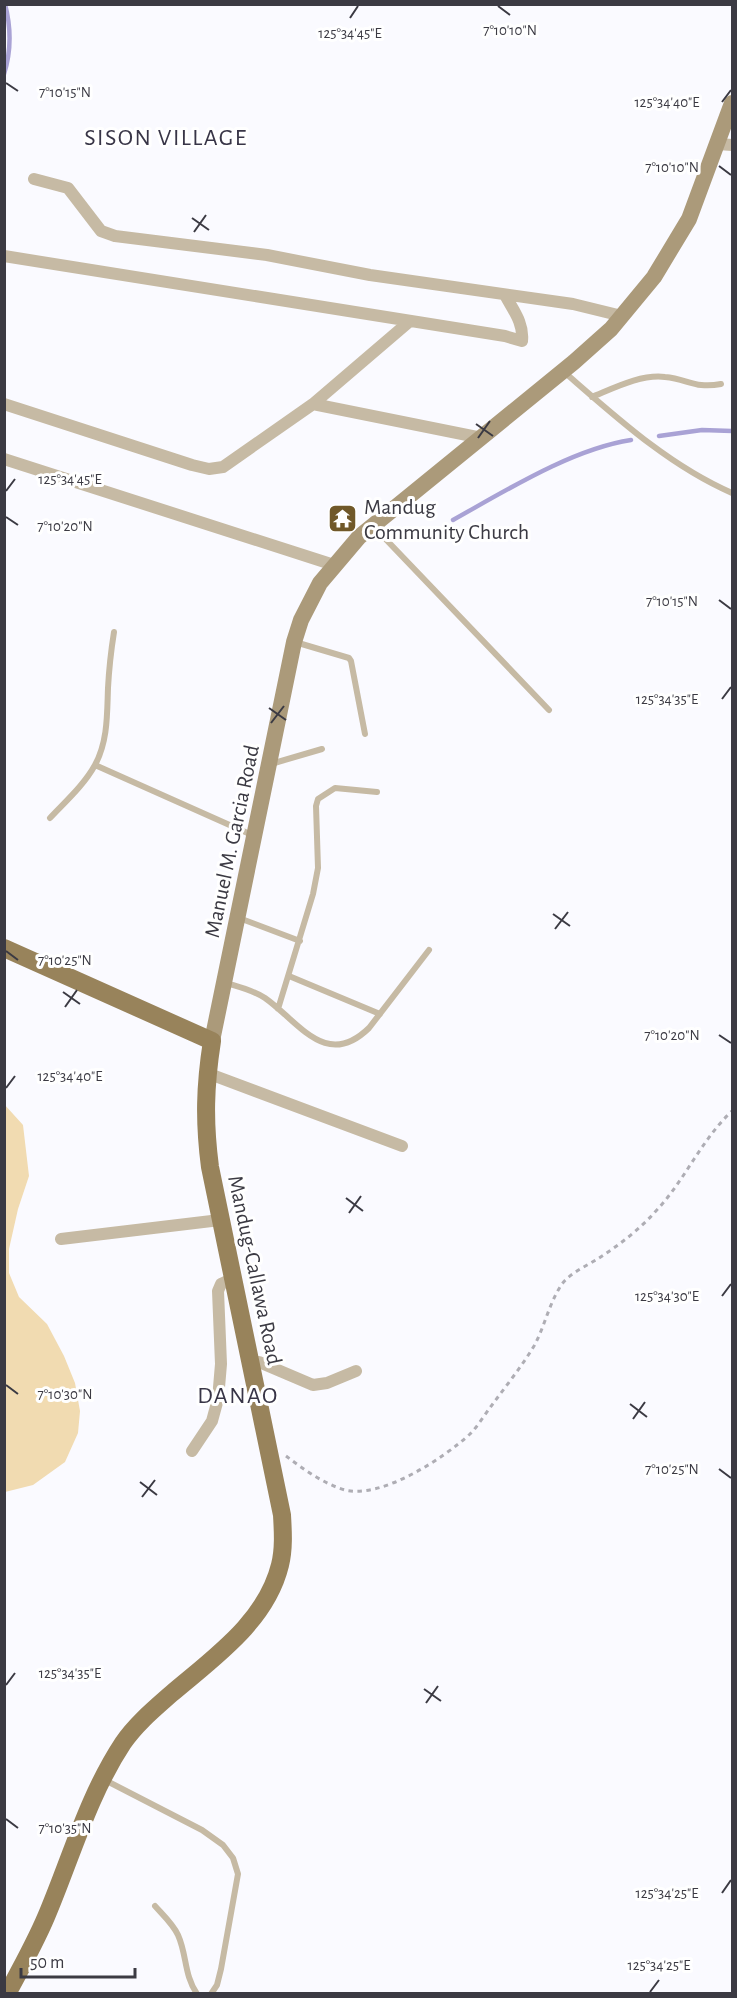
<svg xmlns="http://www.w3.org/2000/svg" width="737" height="1998" font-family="'Alegreya Sans',sans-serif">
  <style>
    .green { fill: #f1dbb1 }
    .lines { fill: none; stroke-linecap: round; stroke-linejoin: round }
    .stream { stroke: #a9a2d5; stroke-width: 4.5 }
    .path { stroke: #aeadb4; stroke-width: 3; stroke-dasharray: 4.5 4.5; stroke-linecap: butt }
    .lane { stroke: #c6baa4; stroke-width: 6 }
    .street { stroke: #c6baa4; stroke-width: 12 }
    .secondary { stroke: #ab9a7a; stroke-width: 16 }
    .primary { stroke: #98835b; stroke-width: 18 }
    .ticks { fill: none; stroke: #3b3a43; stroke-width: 2 }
    .labels { text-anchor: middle; stroke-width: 6; stroke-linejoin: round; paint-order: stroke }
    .poi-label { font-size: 22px; fill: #3b3a43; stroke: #fff; text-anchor: start }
    .street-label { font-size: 22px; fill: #3b3a43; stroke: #fff }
    .neighbourhood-label { font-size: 24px; letter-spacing: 1.5px; fill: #383547; stroke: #fff }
    .ticks-label { font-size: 15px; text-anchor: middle; fill: #3b3a43; stroke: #fff; stroke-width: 6; stroke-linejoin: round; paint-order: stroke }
  </style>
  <rect width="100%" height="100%" fill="#fafaff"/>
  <!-- green -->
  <path class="green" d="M 4,1104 L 23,1125 L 29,1176 L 18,1209 L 9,1249 L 9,1273 L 19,1297 L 47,1324 L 64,1356 L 75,1383 L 80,1411 L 78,1433 L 65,1462 L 33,1485 L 5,1492 Z"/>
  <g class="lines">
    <!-- stream -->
    <path class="stream" d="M 4,74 C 11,52 11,27 5,4
      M 659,436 L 702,430 L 732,431
      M 453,520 C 505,491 572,449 631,440"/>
    <!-- path -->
    <path class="path" d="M 286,1456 C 303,1469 324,1484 345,1490 C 382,1499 444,1458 470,1434 C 478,1426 485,1414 492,1405 C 506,1386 522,1366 534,1346 C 545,1326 549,1303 562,1284 C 571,1272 587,1266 599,1258 C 619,1245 639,1230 655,1212 C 684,1182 701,1140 732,1111"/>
    <!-- lane -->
    <path class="lane" d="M 563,371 C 616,417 668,465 732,493
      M 592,397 C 614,388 641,374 665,377 C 688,379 695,389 721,384
      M 375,528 L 549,710
      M 295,642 L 349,658 L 351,661 L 365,734
      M 271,764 L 322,749
      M 95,765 L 252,835
      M 50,818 C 66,801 84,785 95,765 C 108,741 107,714 108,688 C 109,669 111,651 114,632
      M 239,918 L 300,941
      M 289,976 L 380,1014
      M 226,983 C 239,987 253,990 265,998 C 299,1022 326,1070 369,1028 L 429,950
      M 278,1009 L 313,894 L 318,868 L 316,806 L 318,799 L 335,788 L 377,792
      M 103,1779 L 202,1830 L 223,1845 L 233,1858 L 238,1874 L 221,1969 L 217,1985 L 211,1994
      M 155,1906 C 163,1915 173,1924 178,1935 C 187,1955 184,1975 197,1994"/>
    <!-- street -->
    <path class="street" d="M 718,144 L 732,145
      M 34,179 L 68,188 L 101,231 L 115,236 L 267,255 L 370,275 L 573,304 L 622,316
      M 4,256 L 505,336 L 522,341 C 524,323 513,310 505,295
      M 4,404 L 192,465 L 209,469 L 223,467 L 313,404 L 482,438
      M 313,404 L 410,321
      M 4,459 L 334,565
      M 207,1073 L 402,1146
      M 61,1239 L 220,1220
      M 250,1362 L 259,1362 L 313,1385 L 327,1383 L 356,1371
      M 192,1451 L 212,1421 L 218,1399 L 221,1364 L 218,1291 L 221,1284 L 232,1279"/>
    <!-- secondary -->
    <path class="secondary" d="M 212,1041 L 294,642 L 301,620 L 320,583 L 359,537 L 574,362 L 611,329 L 654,277 L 689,219 L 732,103"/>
    <!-- primary -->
    <path class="primary" d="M 4,948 L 212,1041 C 205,1086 204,1121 210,1167 L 282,1515 C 283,1532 284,1549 280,1565 C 266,1622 213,1658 171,1694 C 154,1709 136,1724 123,1743 C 88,1796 71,1858 46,1917 C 35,1943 21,1968 7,1994"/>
  </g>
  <!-- ticks -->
  <path class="ticks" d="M 498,6 L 510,15M 350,18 L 358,6M 6,83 L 18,91M 722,102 L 731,90M 719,166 L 731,175M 192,218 L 209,230M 194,232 L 206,215M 476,424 L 493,436M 478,438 L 490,421M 6,491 L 15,479M 6,517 L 18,525M 719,600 L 731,609M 722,699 L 731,687M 269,708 L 286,720M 271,723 L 284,706M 553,914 L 570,926M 555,929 L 568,912M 6,951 L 18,960M 63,992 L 80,1004M 65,1007 L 77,990M 719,1035 L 731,1043M 6,1088 L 15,1076M 346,1198 L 363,1211M 349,1213 L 361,1196M 722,1296 L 731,1284M 6,1385 L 18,1394M 630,1404 L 647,1417M 633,1419 L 645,1402M 719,1469 L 731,1478M 140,1482 L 157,1495M 142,1497 L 155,1480M 6,1685 L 15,1673M 424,1689 L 441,1701M 426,1703 L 438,1686M 6,1819 L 18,1828M 722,1893 L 731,1880M 650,1992 L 659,1980"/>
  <!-- icons -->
  <defs>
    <symbol id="temple-square" viewBox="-11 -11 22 22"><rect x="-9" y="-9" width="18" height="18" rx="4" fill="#705829" stroke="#fff"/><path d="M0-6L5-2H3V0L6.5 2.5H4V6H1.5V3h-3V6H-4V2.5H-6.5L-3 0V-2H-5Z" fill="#fff"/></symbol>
  </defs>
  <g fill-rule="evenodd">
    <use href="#temple-square" x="326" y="502" width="33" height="33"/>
  </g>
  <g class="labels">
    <!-- poi labels -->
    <g class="poi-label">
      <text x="364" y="514">Mandug<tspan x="364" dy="25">Community Church</tspan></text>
    </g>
    <!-- street labels -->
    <g class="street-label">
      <text transform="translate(231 841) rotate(-78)" y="8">Manuel M. Garcia Road</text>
      <text transform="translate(256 1270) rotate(78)" y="8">Mandug-Callawa Road</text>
    </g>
    <!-- neighbourhood labels -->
    <g class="neighbourhood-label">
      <text x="166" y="145">SISON VILLAGE</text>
      <text x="238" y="1403">DANAO</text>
    </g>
  </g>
  <g class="ticks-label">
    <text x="510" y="35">7°10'10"N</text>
    <text x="350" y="38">125°34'45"E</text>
    <text x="65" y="97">7°10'15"N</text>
    <text x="667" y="107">125°34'40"E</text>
    <text x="672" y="172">7°10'10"N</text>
    <text x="70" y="484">125°34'45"E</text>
    <text x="65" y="531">7°10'20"N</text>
    <text x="672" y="606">7°10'15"N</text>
    <text x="667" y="704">125°34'35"E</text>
    <text x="65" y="965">7°10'25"N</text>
    <text x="672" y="1040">7°10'20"N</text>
    <text x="70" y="1081">125°34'40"E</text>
    <text x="667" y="1301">125°34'30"E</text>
    <text x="65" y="1399">7°10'30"N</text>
    <text x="672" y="1474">7°10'25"N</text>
    <text x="70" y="1678">125°34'35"E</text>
    <text x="65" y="1833">7°10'35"N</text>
    <text x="667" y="1898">125°34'25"E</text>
    <text x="659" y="1970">125°34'25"E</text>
  </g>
  <!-- border -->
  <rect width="737" height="1998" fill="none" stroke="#3b3a43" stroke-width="12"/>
  <!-- scale -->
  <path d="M21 1968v9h114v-9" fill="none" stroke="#3b3a43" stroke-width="3"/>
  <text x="30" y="1968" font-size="18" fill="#3b3a43" stroke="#ffffff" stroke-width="4.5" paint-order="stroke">50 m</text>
</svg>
